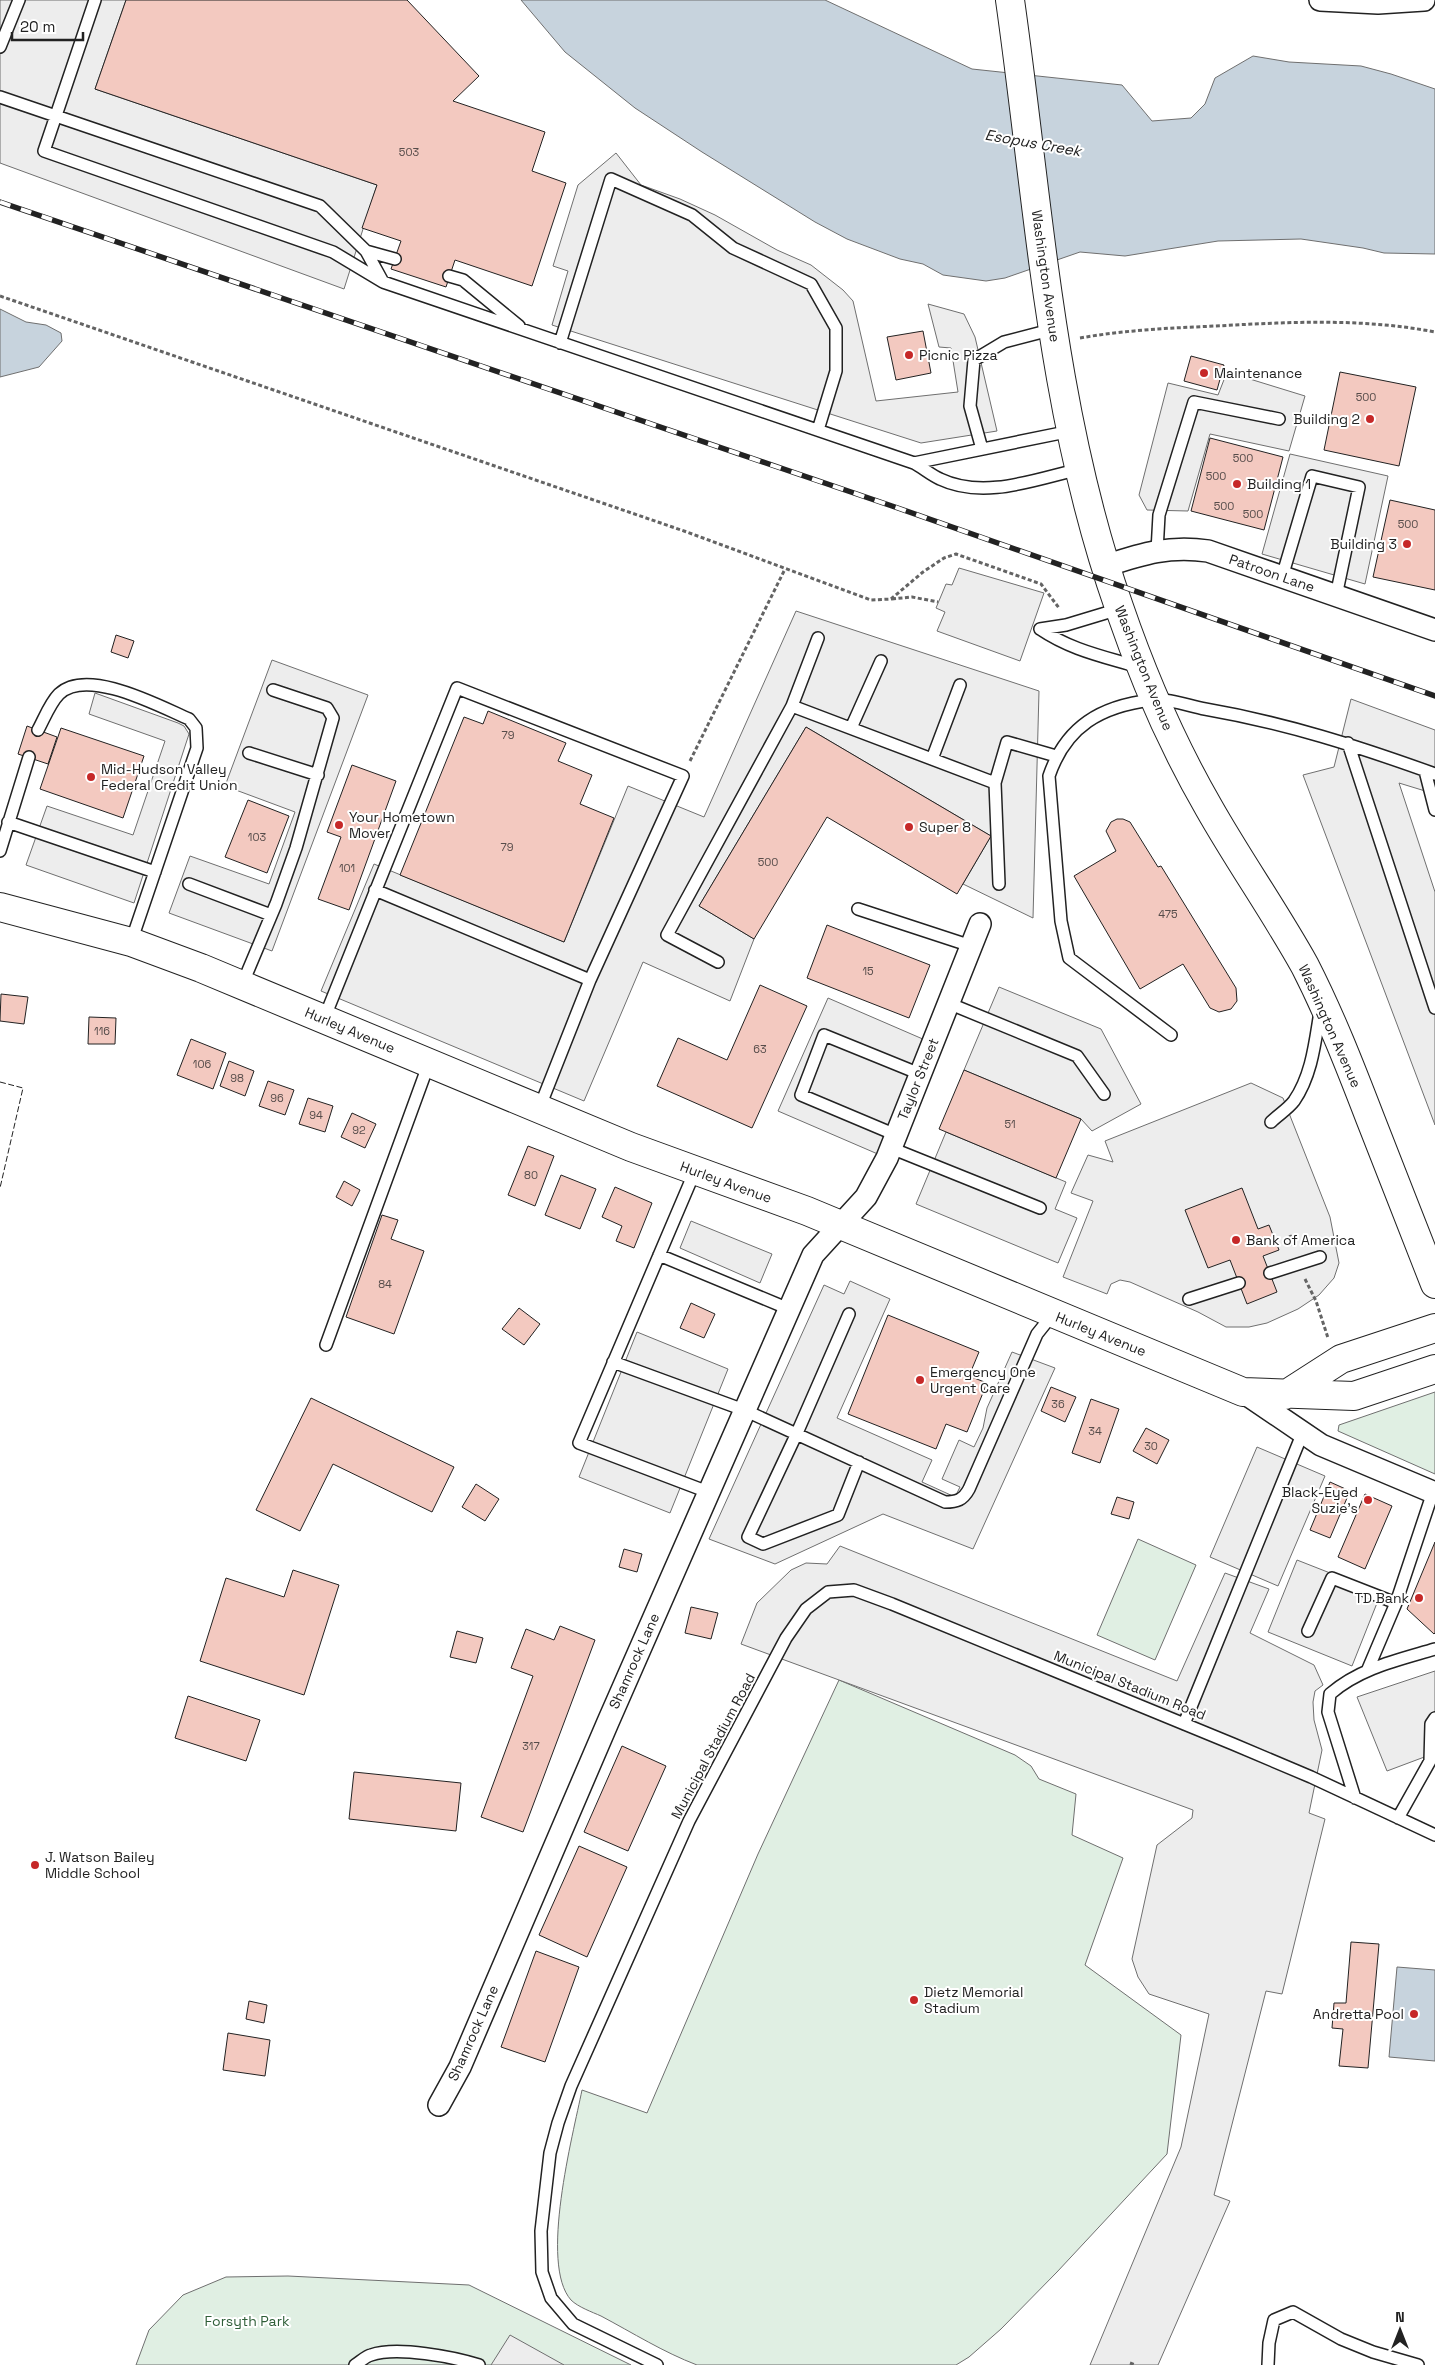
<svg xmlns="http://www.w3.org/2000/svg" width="1435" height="2365" font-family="'Space Grotesk',sans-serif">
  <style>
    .green { fill: #e0efe3; stroke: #6f6f6f }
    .parking { fill: #ededed; stroke: #6f6f6f }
    .water { fill: #c7d3dd; stroke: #6f6f6f }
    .building { fill: #f3c9c0; stroke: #222 }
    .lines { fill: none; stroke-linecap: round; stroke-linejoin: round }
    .lane-casing { stroke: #222; stroke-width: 14 }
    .street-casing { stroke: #222; stroke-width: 24 }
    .secondary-casing { stroke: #222; stroke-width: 30 }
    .path { stroke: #646464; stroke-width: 3; stroke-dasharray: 4 2.5; stroke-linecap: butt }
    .lane { stroke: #fff; stroke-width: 11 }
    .street { stroke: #fff; stroke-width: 21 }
    .secondary { stroke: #fff; stroke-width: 28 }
    .rail-casing { stroke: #222; stroke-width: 5.5 }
    .rail { stroke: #fff; stroke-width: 4; stroke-dasharray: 11; stroke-linecap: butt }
    .fence { stroke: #222; stroke-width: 1; stroke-dasharray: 6 2.5; stroke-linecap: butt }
    .poi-dot { fill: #c62828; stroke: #fff; stroke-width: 2 }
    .labels { text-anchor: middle; stroke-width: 4; stroke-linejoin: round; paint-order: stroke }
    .number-label { font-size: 11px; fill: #564c4a }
    .street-label { font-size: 14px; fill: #222; stroke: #fff }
    .poi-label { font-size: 14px; fill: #222; stroke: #fff; text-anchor: start }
    .park-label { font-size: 14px; fill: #2f5e38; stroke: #fff }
    .water-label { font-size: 15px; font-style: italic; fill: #222; stroke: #fff }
  </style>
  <rect width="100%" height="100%" fill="#fff"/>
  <!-- green -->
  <path class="green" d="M 1435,1392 L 1435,1474 L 1338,1431 L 1339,1425 Z
    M 1138,1539 L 1196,1565 L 1155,1660 L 1097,1635 Z
    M 839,1680 L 1015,1755 L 1031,1766 L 1039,1779 L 1076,1794 L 1072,1835 L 1123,1858 L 1085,1965 L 1181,2035 L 1167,2154 L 1057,2272 L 1001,2329 L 969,2357 L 956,2365 L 697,2365 C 663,2352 633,2333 601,2316 C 592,2312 578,2307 571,2300 C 539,2264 573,2135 582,2090 L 647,2113 L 758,1854 Z
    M 288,2276 L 469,2285 L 631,2365 L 136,2365 L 149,2330 L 183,2295 L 226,2277 Z"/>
  <!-- parking -->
  <path class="parking" d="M 0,0 L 126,0 L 95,89 L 377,185 L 344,289 L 0,163 Z
    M 616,153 L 641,185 L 680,199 L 715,215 L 777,250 L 811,265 L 843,290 L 853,301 L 876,401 L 958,392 L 951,348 L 939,347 L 928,304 L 964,314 L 975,337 L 997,431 L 921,443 L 552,325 L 568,271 L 553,266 L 578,185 Z
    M 1227,372 L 1305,396 L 1289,451 L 1210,434 L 1188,511 L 1147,510 L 1139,495 L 1168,383 L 1218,395 Z
    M 1290,454 L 1388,476 L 1365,584 L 1262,554 Z
    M 959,568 L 1044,593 L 1020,661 L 937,631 L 945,612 L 936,608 L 946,584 L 952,585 Z
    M 796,611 L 1039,691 L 1033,918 L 963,884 L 991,836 L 806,727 L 699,906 L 754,939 L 730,1001 L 643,962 L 584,1101 L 321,991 L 374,864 L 564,942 L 628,786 L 704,817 Z
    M 272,660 L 368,695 L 272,951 L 169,913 L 190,856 L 269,884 L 295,812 L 225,786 Z
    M 95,693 L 178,723 L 184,726 L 189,734 L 134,903 L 26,865 L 47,806 L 133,835 L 165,741 L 89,714 Z
    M 1351,699 L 1435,730 L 1435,794 L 1399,783 L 1435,892 L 1435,1125 L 1303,775 L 1334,767 Z
    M 999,987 L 1101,1029 L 1141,1104 L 1092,1131 L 1081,1119 L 964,1070 Z
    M 828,998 L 932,1043 L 887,1158 L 778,1111 Z
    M 1251,1083 L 1283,1098 L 1330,1217 L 1339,1263 L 1334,1278 L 1319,1295 L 1298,1309 L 1267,1323 L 1249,1327 L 1226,1327 L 1198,1312 L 1130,1282 L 1120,1280 L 1111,1284 L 1107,1294 L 1063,1277 L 1093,1201 L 1071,1193 L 1088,1155 L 1113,1162 L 1105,1141 Z
    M 946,1132 L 1066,1182 L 1055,1209 L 1077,1218 L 1058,1263 L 916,1204 Z
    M 691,1221 L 772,1254 L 760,1283 L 680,1248 Z
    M 850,1281 L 890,1299 L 837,1418 L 932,1460 L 922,1482 L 955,1497 L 960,1487 L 942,1479 L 959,1440 L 974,1447 L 983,1428 L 987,1408 L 1012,1352 L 1055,1368 L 973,1549 L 883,1514 L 775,1564 L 709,1539 L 824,1285 L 844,1294 Z
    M 637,1332 L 728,1369 L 670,1513 L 579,1477 Z
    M 1257,1447 L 1325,1476 L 1278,1586 L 1210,1557 Z
    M 840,1546 L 1177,1681 L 1225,1573 L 1269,1589 L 1250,1633 L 1314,1665 L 1323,1685 L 1315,1691 L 1313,1702 L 1314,1720 L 1322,1750 L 1309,1813 L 1325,1819 L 1282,1994 L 1266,1991 L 1214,2195 L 1230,2201 L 1158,2365 L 1090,2365 L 1181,2147 L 1209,2014 L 1149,1994 L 1138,1977 L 1132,1959 L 1157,1845 L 1192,1818 L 1193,1810 L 741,1644 L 757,1603 L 791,1570 L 806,1563 L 827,1564 Z
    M 1297,1560 L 1381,1593 L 1352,1666 L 1268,1632 Z
    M 1435,1671 L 1435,1753 L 1387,1771 L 1357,1697 Z
    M 510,2335 L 564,2365 L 491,2365 Z"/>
  <!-- water -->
  <path class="water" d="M 521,0 L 825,0 L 972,69 L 1122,85 L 1152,121 L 1191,118 L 1205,104 L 1215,78 L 1253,56 L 1289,62 L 1361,66 L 1391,74 L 1435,89 L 1435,254 L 1384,253 L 1363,248 L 1301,239 L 1218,241 L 1125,256 L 1080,252 L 1005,278 L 986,281 L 943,275 L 923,264 L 900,259 L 847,239 L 815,222 L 702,152 L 635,108 L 565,52 Z
    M 0,309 L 26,322 L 46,325 L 61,333 L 62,341 L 39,367 L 0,377 Z
    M 1397,1967 L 1435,1970 L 1435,2061 L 1389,2057 Z"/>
  <!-- building -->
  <path class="building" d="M 126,0 L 407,0 L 479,76 L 453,101 L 545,132 L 532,171 L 566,183 L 532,286 L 455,260 L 446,287 L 391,269 L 401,241 L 362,228 L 377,185 L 95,89 Z
    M 923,331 L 931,373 L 896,380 L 887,337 Z
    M 1191,356 L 1224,365 L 1217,390 L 1184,381 Z
    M 1340,372 L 1416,387 L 1399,466 L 1324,450 Z
    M 1210,438 L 1283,457 L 1264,530 L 1191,511 Z
    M 1390,500 L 1435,510 L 1435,590 L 1373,577 Z
    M 116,635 L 134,641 L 128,658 L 111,652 Z
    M 488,711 L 566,743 L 558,761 L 592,775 L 580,804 L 614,818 L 564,942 L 400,875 L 464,717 L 483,724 Z
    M 27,726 L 57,737 L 48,764 L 18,754 Z
    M 806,727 L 991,836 L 957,894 L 827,817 L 754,939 L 699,906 Z
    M 61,728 L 144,756 L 123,818 L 40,789 Z
    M 352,765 L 396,781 L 349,910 L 318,899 L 341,837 L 327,832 Z
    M 248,800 L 289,816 L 267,873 L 225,857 Z
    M 1117,819 L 1123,819 L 1130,822 L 1158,867 L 1161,866 L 1236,988 L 1237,1001 L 1231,1009 L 1219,1012 L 1210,1008 L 1183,964 L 1140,989 L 1074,876 L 1116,851 L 1106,831 L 1111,822 Z
    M 827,925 L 930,965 L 909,1018 L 807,978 Z
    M 760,985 L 807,1006 L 752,1128 L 657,1086 L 678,1038 L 727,1060 Z
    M 1,994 L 28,997 L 24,1024 L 0,1021 Z
    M 89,1017 L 116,1018 L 115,1044 L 88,1044 Z
    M 191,1039 L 226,1053 L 213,1089 L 177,1075 Z
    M 229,1061 L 254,1071 L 245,1096 L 220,1086 Z
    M 964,1070 L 1081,1119 L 1056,1178 L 939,1129 Z
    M 268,1081 L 294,1090 L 285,1115 L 259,1106 Z
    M 308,1098 L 333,1106 L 325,1132 L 299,1124 Z
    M 352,1113 L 376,1124 L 365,1148 L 341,1137 Z
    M 528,1146 L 554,1156 L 535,1206 L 508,1195 Z
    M 561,1175 L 596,1189 L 580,1229 L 545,1215 Z
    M 344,1181 L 360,1190 L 352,1206 L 336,1197 Z
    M 615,1187 L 652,1203 L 634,1248 L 616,1241 L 622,1226 L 602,1217 Z
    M 1242,1188 L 1258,1229 L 1269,1225 L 1279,1250 L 1263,1256 L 1277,1292 L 1247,1304 L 1230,1260 L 1208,1268 L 1185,1210 Z
    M 382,1215 L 398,1220 L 391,1239 L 424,1251 L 394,1334 L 346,1317 Z
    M 691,1303 L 715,1314 L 704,1338 L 680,1328 Z
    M 519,1308 L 540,1324 L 524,1345 L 502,1329 Z
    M 888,1315 L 979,1352 L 969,1376 L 987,1383 L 967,1432 L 946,1424 L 936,1449 L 848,1414 Z
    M 1051,1387 L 1076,1397 L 1065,1422 L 1041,1411 Z
    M 311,1398 L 454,1467 L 432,1512 L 333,1464 L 300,1531 L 256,1510 Z
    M 1091,1399 L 1119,1409 L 1100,1463 L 1072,1453 Z
    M 1146,1428 L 1169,1440 L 1157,1464 L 1133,1451 Z
    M 1330,1482 L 1350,1491 L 1330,1538 L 1310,1530 Z
    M 476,1484 L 499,1499 L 485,1521 L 462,1507 Z
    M 1365,1494 L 1392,1506 L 1365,1569 L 1338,1557 Z
    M 1117,1497 L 1134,1502 L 1129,1519 L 1111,1514 Z
    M 1435,1542 L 1435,1633 L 1434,1634 L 1407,1609 Z
    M 624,1549 L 642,1554 L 637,1572 L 619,1567 Z
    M 293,1570 L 339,1585 L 304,1695 L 200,1661 L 226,1578 L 284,1597 Z
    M 691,1607 L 718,1613 L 711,1639 L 685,1633 Z
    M 560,1626 L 595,1640 L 523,1832 L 481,1817 L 533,1676 L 511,1668 L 526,1629 L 554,1640 Z
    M 457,1631 L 483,1638 L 476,1663 L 450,1657 Z
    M 188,1696 L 260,1720 L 246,1761 L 175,1738 Z
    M 622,1746 L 666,1766 L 628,1851 L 584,1832 Z
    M 354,1772 L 461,1783 L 456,1831 L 349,1819 Z
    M 579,1846 L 627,1867 L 587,1957 L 539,1935 Z
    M 1351,1942 L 1379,1944 L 1368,2068 L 1339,2066 L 1343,2029 L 1332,2028 L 1334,2003 L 1346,2003 Z
    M 536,1951 L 579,1967 L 545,2062 L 501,2047 Z
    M 249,2001 L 267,2005 L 264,2023 L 246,2019 Z
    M 228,2033 L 270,2040 L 265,2076 L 223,2070 Z"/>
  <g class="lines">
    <defs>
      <path id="lane" d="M 95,0 L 44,151 L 333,252 L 383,282
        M 0,47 L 19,0
        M 0,97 L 320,206 L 366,251 L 383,282 L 914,463 C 923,468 931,475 940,479 C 984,500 1036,479 1080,469
        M 366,251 L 395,259
        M 449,276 L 463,280 L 519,326
        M 560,343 L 611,179 L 692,215 L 733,248 L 811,284 L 836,328 L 836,371 L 818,430
        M 982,449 L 970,406 L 974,360 L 1004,342 L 1054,329
        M 914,463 L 1071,431
        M 1157,551 L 1159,515 L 1194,402 L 1279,419
        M 1282,577 L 1312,476 L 1359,487 L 1336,596
        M 1040,629 C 1071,650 1102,656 1138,667
        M 1040,629 L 1066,625 L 1119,609
        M 792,706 L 818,638
        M 851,728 L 881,661
        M 38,730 C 44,719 50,703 59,694 C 87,667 159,706 189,719 L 196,728 L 197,748 L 131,942
        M 1348,743 L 1435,1008
        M 249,753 L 318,775
        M 932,759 L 960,685
        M 1425,771 L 1435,810
        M 995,783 L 999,884
        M 8,822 L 155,872
        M 0,851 L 29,757
        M 189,884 L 271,915
        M 375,890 L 590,980
        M 858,909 L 971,946
        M 718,962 L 667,935 L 792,706 L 995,783 L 1007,742 L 1056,756
        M 242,985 L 276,904 L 296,848 L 333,718 L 327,708 L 273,690
        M 948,1003 L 1077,1056 L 1104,1094
        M 324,1019 L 457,688 L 683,776 L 590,980 L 539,1109
        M 1171,1035 L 1069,958 L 1061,921 L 1049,776 C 1066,726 1101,706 1152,700 C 1168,698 1189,706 1205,709 C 1286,723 1357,746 1435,774
        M 1271,1122 C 1278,1115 1288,1109 1294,1101 C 1312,1075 1315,1042 1320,1012
        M 896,1135 L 801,1095 L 824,1035 L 920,1074
        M 891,1148 L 1040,1208
        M 695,1171 L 579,1443 L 708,1492
        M 659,1255 L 789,1309
        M 1270,1273 L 1320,1257
        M 1189,1299 L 1239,1283
        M 849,1314 L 797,1433 L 748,1537 L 763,1544 L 838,1515 L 859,1462
        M 326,1345 L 429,1063
        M 613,1362 L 744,1410 L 945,1502 C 957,1502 963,1500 969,1489 L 1037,1334 L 1053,1314
        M 1308,1631 L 1332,1578 L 1396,1603
        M 1368,1669 L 1396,1603 L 1433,1492
        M 1184,1724 L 1303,1432
        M 1355,1798 L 1328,1712 L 1330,1694 C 1360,1668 1398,1660 1435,1649
        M 1398,1818 L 1430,1761 L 1431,1724 L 1435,1718
        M 355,2365 C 360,2362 366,2356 371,2355 C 397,2346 454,2357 479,2365
        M 657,2365 L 573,2324 L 551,2298 L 542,2272 L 541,2231 L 550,2153 L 558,2123 L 571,2086 L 689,1821 L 786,1638 L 806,1609 L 828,1592 L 854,1590 L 892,1604 L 1233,1744 L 1311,1777 L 1435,1835
        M 1268,2365 L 1269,2343 L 1274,2320 L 1293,2312 L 1341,2339 L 1373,2352 L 1418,2365"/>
      <path id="street" d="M 1320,0 L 1378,3 L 1424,0
        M 1105,566 C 1142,554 1169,545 1208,551 L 1435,630
        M 1243,1392 L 1321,1445 L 1435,1493
        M 439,2105 L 460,2067 L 608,1722 L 813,1255 L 866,1197 L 887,1158 L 980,924"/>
      <path id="secondary" d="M 1010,0 C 1039,204 1050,411 1119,607 C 1143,677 1172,744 1209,808 C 1239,861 1275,912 1305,966 C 1330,1015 1350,1066 1370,1118 C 1392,1173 1413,1229 1435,1284
        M 0,907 L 131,942 L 201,968 L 631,1147 L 807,1211 L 1243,1392 L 1354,1396 L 1435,1369
        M 1285,1395 L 1341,1359 L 1435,1328"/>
    </defs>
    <!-- lane casing -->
    <use href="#lane" class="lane-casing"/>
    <!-- street casing -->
    <use href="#street" class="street-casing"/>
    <!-- secondary casing -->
    <use href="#secondary" class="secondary-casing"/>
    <!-- path -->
    <path class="path" d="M 0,296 L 684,531 L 871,600 L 891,599 L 923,572 L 944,558 L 956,554 L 1041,584 L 1059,608
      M 1080,338 C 1125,330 1170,328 1216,326 C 1289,322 1363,318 1435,332
      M 892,599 L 912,597 L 938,602
      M 690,761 L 785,569
      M 1290,1235 L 1294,1247
      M 1305,1279 L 1316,1301 L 1328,1338
      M 1130,2363 L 1135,2365"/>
    <!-- lane -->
    <use href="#lane" class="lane"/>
    <!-- street -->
    <use href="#street" class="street"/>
    <!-- secondary -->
    <use href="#secondary" class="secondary"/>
    <defs>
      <path id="rail" d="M 0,202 L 892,506 L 1435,696"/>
    </defs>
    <!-- rail casing -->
    <use href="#rail" class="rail-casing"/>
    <!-- rail -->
    <use href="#rail" class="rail"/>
    <!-- fence -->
    <path class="fence" d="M 0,1082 L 23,1088 L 0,1188"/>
  </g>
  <!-- markers -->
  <g class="poi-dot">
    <circle cx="909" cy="355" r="5"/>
    <circle cx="1204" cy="373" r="5"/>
    <circle cx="1370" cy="419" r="5"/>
    <circle cx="1237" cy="484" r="5"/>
    <circle cx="1407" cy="544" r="5"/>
    <circle cx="91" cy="777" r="5"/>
    <circle cx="339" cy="825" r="5"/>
    <circle cx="909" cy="827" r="5"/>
    <circle cx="1236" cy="1240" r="5"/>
    <circle cx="920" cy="1380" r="5"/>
    <circle cx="1368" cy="1500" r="5"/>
    <circle cx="1419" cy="1598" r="5"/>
    <circle cx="35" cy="1865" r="5"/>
    <circle cx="914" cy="2000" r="5"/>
    <circle cx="1414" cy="2014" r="5"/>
  </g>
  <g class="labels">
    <!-- number labels -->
    <g class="number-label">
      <text x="409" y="156">503</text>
      <text x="1366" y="401">500</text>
      <text x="1243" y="462">500</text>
      <text x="1216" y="480">500</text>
      <text x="1224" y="510">500</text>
      <text x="1253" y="518">500</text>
      <text x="1408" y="528">500</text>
      <text x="508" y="739">79</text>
      <text x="257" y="841">103</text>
      <text x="507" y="851">79</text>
      <text x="768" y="866">500</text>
      <text x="347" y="872">101</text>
      <text x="1168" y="918">475</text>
      <text x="868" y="975">15</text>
      <text x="102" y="1035">116</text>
      <text x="760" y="1053">63</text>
      <text x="202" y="1068">106</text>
      <text x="237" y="1082">98</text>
      <text x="277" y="1102">96</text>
      <text x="316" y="1119">94</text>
      <text x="1010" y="1128">51</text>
      <text x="359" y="1134">92</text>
      <text x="531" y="1179">80</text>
      <text x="385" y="1288">84</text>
      <text x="1058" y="1408">36</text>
      <text x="1095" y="1435">34</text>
      <text x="1151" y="1450">30</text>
      <text x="531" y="1750">317</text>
    </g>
    <!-- street labels -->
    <g class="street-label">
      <text transform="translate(1046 276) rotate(82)" y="5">Washington Avenue</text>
      <text transform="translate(1272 573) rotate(19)" y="5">Patroon Lane</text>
      <text transform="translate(1144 668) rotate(68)" y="5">Washington Avenue</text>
      <text transform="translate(1330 1026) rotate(66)" y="5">Washington Avenue</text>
      <text transform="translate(350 1030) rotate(23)" y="5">Hurley Avenue</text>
      <text transform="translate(918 1079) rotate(-68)" y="5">Taylor Street</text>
      <text transform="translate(726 1182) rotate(20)" y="5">Hurley Avenue</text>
      <text transform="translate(1101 1334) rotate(22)" y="5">Hurley Avenue</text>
      <text transform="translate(634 1661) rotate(-66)" y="5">Shamrock Lane</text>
      <text transform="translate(1130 1685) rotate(22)" y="5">Municipal Stadium Road</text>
      <text transform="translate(713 1746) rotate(-62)" y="5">Municipal Stadium Road</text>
      <text transform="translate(473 2033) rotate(-66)" y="5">Shamrock Lane</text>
    </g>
    <!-- poi labels -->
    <g class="poi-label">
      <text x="919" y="360">Picnic Pizza</text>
      <text x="1214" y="378">Maintenance</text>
      <text x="1360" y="424" text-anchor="end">Building 2</text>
      <text x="1247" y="489">Building 1</text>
      <text x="1397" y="549" text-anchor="end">Building 3</text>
      <text x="101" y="774">Mid-Hudson Valley<tspan x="101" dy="16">Federal Credit Union</tspan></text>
      <text x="349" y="822">Your Hometown<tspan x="349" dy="16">Mover</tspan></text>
      <text x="919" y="832">Super 8</text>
      <text x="1246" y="1245">Bank of America</text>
      <text x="930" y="1377">Emergency One<tspan x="930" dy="16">Urgent Care</tspan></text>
      <text x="1358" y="1497" text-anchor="end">Black-Eyed<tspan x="1358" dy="16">Suzie's</tspan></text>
      <text x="1409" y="1603" text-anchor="end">TD Bank</text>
      <text x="45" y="1862">J. Watson Bailey<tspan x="45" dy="16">Middle School</tspan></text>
      <text x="924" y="1997">Dietz Memorial<tspan x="924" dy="16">Stadium</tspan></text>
      <text x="1404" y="2019" text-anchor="end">Andretta Pool</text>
    </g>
    <!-- park labels -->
    <g class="park-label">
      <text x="247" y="2326">Forsyth Park</text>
    </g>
    <!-- water labels -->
    <g class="water-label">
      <text transform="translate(1033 143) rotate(10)" y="5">Esopus Creek</text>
    </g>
  </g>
  <!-- north arrow -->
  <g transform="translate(1400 2330)" stroke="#ffffff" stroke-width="4" paint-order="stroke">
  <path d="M0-4L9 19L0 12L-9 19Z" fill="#222222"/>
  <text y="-8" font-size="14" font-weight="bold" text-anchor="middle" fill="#222222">N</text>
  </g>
  <!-- scale -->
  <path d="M12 32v8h71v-8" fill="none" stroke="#222222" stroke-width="2.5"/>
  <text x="20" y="32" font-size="15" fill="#222222" stroke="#ffffff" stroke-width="4" paint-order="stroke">20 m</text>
</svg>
